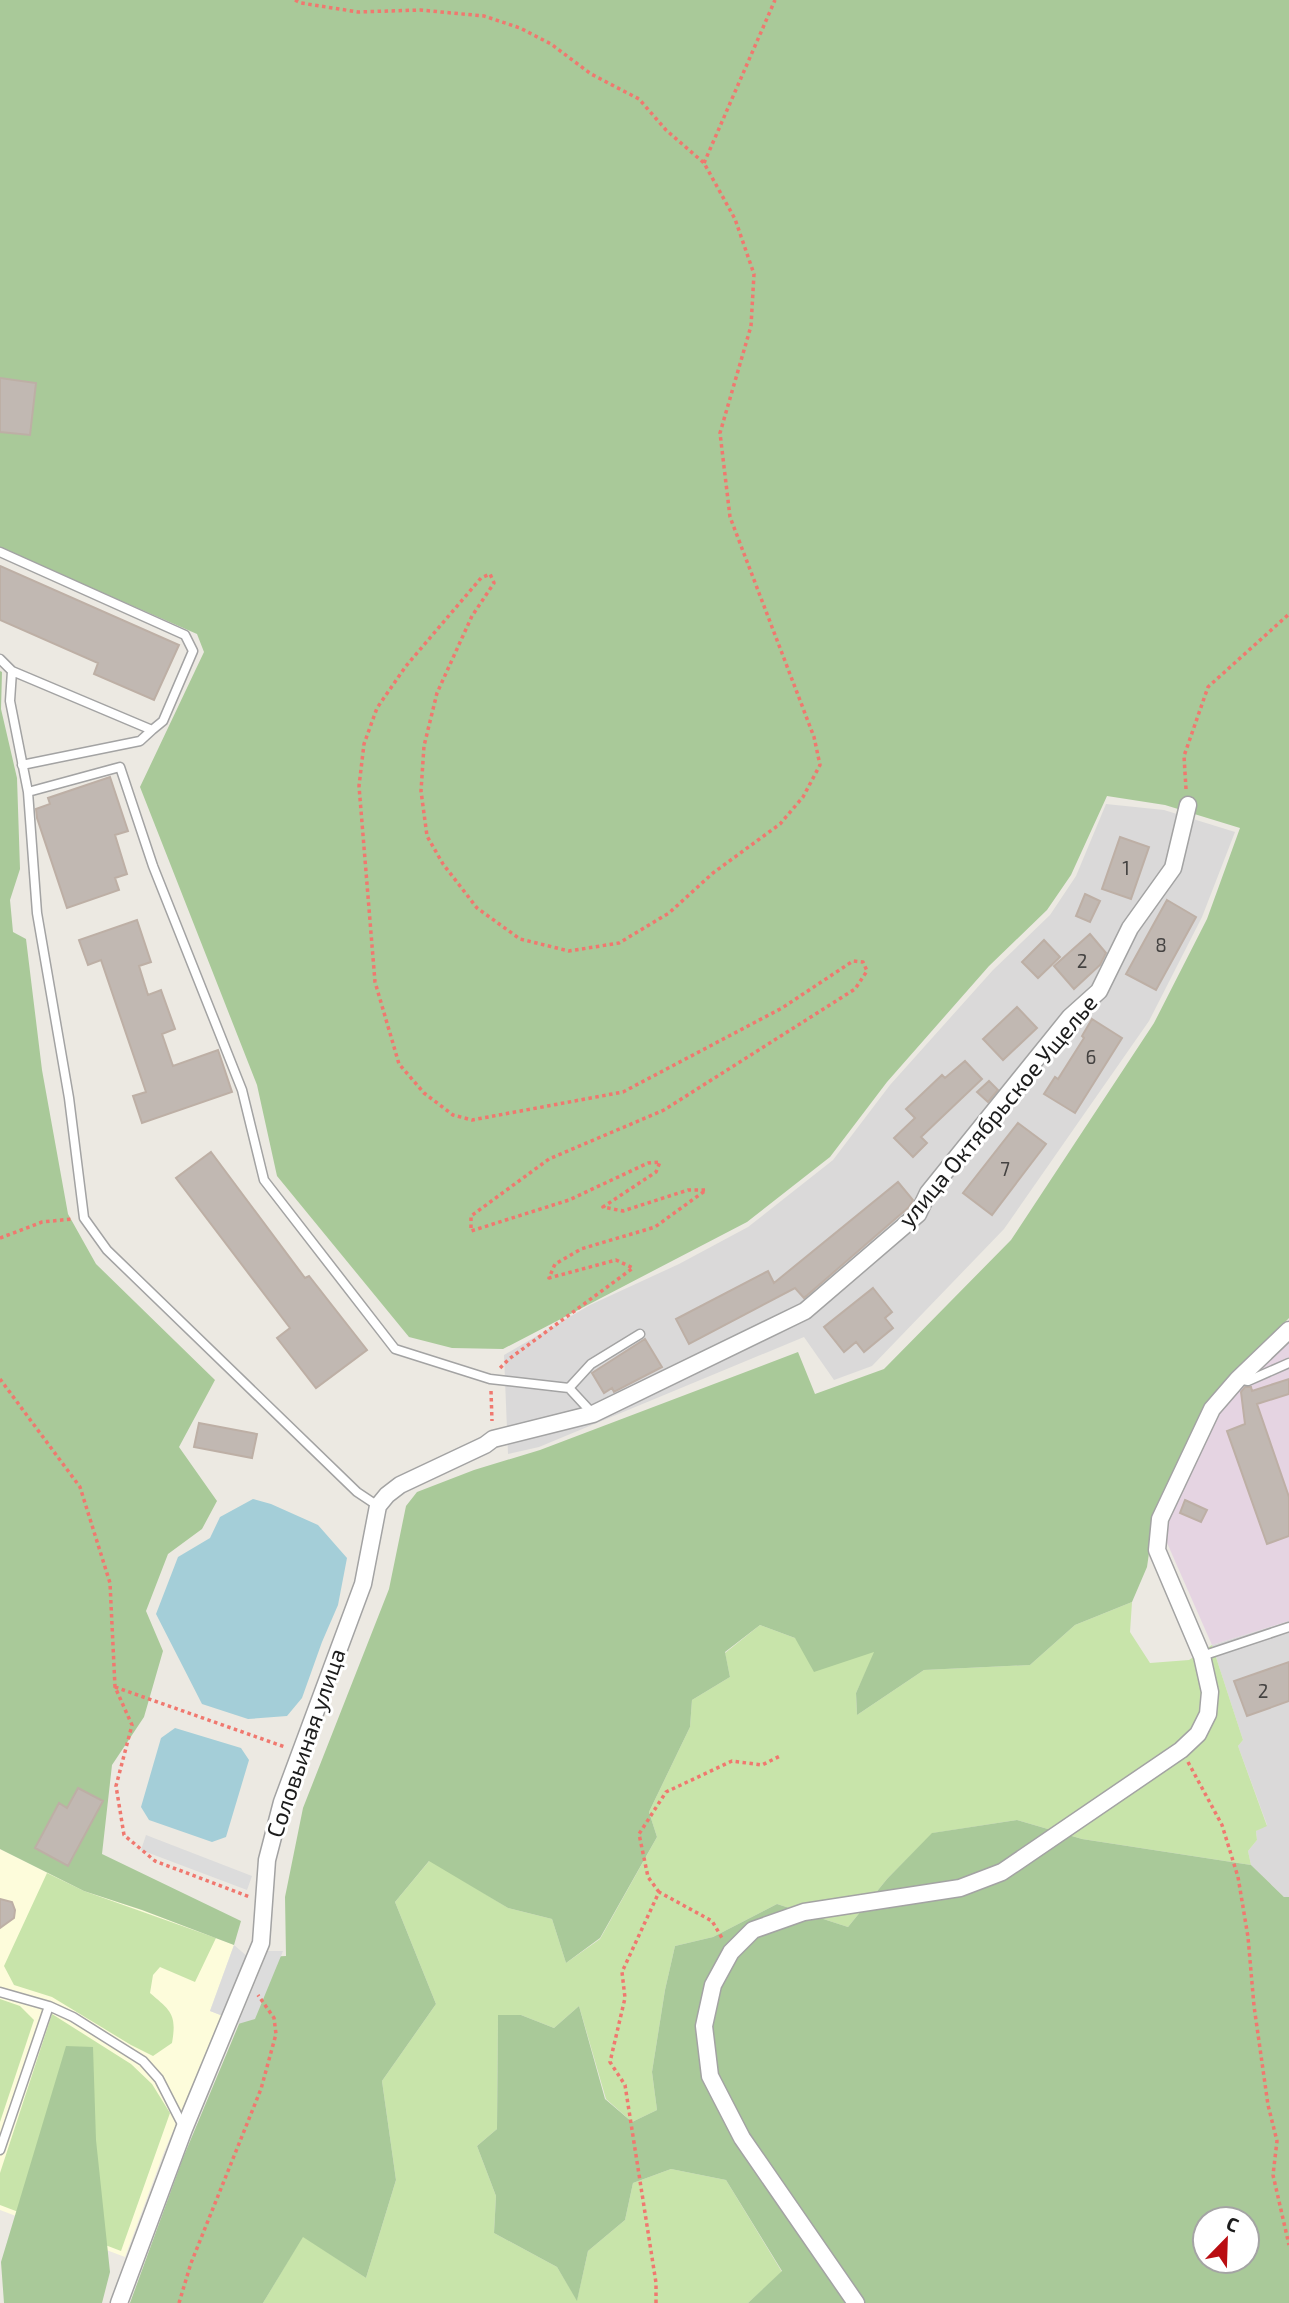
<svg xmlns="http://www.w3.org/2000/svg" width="1289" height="2303" font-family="'Exo 2',sans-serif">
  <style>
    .residential { fill: #dad9d9 }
    .industrial { fill: #e5d4e2 }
    .education { fill: #fdfcdb }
    .grass { fill: #c8e4aa }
    .forest { fill: #a9c999; fill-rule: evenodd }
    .parking { fill: #dcdcdc }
    .water { fill: #a4ced8 }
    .building { fill: #c1b8b2; stroke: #bdafa5; stroke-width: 2 }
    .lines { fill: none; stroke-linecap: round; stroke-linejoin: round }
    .service-casing { stroke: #a3a3a3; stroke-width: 11 }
    .minor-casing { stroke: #a3a3a3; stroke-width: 19 }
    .path { stroke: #f0786f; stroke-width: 3.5; stroke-dasharray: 3.5 3.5; stroke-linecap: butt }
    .service { stroke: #fff; stroke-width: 8 }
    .minor { stroke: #fff; stroke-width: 16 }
    .labels { text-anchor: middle; stroke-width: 6; stroke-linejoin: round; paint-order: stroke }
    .number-label { font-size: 19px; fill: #454342 }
    .street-label { font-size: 23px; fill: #1c1c1c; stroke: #fff }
  </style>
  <rect width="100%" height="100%" fill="#ece9e2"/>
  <!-- residential -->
  <path class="residential" d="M 1106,804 L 1164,810 L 1235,832 L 1202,917 L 1149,1021 L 1004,1229 L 872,1366 L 834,1380 L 804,1337 L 539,1447 L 508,1454 L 504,1355 L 590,1305 L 679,1264 L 748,1227 L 833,1160 L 890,1085 L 993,970 L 1050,915 L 1076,876 Z
    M 1289,1621 L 1289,1897 L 1284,1897 L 1251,1865 L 1248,1851 L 1257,1840 L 1256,1831 L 1267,1825 L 1238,1746 L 1243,1740 L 1212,1645 Z"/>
  <!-- industrial -->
  <path class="industrial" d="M 1289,1339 L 1289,1621 L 1212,1645 L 1164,1536 L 1166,1520 L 1215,1417 L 1251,1370 Z"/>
  <!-- education -->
  <path class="education" d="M 0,1849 L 84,1891 L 142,1910 L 234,1945 L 210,2011 L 223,2016 L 164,2152 L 125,2257 L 0,2210 Z"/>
  <!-- grass -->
  <path class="grass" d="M 1132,1602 L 1130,1632 L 1150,1663 L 1189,1660 L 1212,1645 L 1243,1740 L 1238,1746 L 1267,1826 L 1256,1831 L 1257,1840 L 1248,1851 L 1251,1865 L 1082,1839 L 1017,1820 L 933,1833 L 887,1879 L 848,1927 L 777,1904 L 713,1937 L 675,1946 L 665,1990 L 652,2072 L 657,2110 L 632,2122 L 606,2099 L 579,2006 L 554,2028 L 521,2015 L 498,2016 L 497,2129 L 477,2146 L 496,2196 L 494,2233 L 557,2267 L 577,2300 L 588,2251 L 625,2220 L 633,2183 L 671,2169 L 726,2180 L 782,2272 L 748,2303 L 263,2303 L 303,2236 L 366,2278 L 396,2180 L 382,2081 L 436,2004 L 395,1902 L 430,1860 L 508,1908 L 552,1919 L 566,1963 L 600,1939 L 657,1837 L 649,1812 L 690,1727 L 692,1700 L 730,1677 L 725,1653 L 760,1625 L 795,1638 L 875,1652 L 856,1693 L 857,1715 L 924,1670 L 1030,1665 L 1075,1625 Z
    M 47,1873 L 84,1891 L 216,1938 L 195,1982 L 160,1967 L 153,1975 L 150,1993 C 171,2011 177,2014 172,2043 L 153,2056 L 131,2045 L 52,1997 L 14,1985 L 4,1966 Z
    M 0,1999 L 20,2006 L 34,2020 L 0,2122 Z
    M 52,2014 L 131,2064 L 152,2084 L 170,2113 L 121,2251 L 0,2205 L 0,2173 Z"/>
  <!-- forest -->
  <path class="forest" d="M 0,0 L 1289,0 L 1289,1318 L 1207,1403 L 1154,1518 L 1147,1567 L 1132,1602 L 1075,1625 L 1030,1665 L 924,1670 L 857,1715 L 856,1693 L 874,1652 L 814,1672 L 795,1638 L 760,1625 L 725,1652 L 730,1677 L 692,1700 L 690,1727 L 649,1812 L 657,1837 L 600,1938 L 566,1963 L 552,1919 L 508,1908 L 429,1861 L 395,1902 L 436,2004 L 382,2081 L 396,2180 L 366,2278 L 303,2237 L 263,2303 L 130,2303 L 183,2158 L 267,1957 L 286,1956 L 285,1897 L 303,1808 L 389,1589 L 406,1506 L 417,1492 L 474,1470 L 540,1450 L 798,1352 L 815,1394 L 884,1369 L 1011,1240 L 1154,1023 L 1207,919 L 1240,828 L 1165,805 L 1107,796 L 1071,875 L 1047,910 L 989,966 L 887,1082 L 830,1157 L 747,1222 L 503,1349 L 452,1348 L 409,1337 L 277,1176 L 257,1085 L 140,787 L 204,652 L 197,634 L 0,548 Z
    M 0,671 L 2,672 L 1,709 L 17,778 L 20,869 L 10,900 L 13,932 L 26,939 L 42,1070 L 68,1214 L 96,1264 L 215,1380 L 179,1447 L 217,1501 L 202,1529 L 168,1554 L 146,1611 L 163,1651 L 144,1717 L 112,1765 L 102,1854 L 241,1921 L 234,1945 L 142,1910 L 84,1891 L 0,1849 Z
    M 1017,1820 L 1082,1839 L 1251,1865 L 1284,1897 L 1289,1897 L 1289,2303 L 748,2303 L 782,2271 L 726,2180 L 671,2169 L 633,2183 L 625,2220 L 588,2251 L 577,2301 L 557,2267 L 494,2233 L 496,2196 L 477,2146 L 497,2129 L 498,2015 L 521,2015 L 554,2028 L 579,2006 L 605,2099 L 632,2122 L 657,2110 L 652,2072 L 665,1990 L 675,1946 L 713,1937 L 777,1904 L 848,1927 L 887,1879 L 932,1833 ZM 1205,2219 L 1247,2219 L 1247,2261 L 1205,2261 Z
    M 66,2046 L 93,2047 L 96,2140 L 110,2272 L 102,2303 L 4,2303 L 1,2262 Z"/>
  <!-- parking -->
  <path class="parking" d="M 146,1835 L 252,1876 L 247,1890 L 141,1850 Z
    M 234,1945 L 248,1957 L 223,2016 L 210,2011 Z
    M 268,1951 L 283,1951 L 255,2019 L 238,2024 Z"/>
  <!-- water -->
  <path class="water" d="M 253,1499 L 271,1504 L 318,1525 L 347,1558 L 338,1605 L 322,1642 L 302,1698 L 287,1716 L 248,1719 L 202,1704 L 156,1614 L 178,1557 L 210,1538 L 220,1517 Z
    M 175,1728 L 241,1748 L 249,1760 L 226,1837 L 212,1842 L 149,1820 L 141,1807 L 161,1738 Z"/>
  <!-- building -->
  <path class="building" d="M 0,378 L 36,383 L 30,435 L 0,432 Z
    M 0,566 L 179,645 L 154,700 L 94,674 L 98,663 L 0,620 Z
    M 110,777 L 128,831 L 115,835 L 127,874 L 115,878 L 119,890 L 67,908 L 37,818 L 36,809 L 50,804 L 48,798 Z
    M 1120,837 L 1149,847 L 1131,899 L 1102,889 Z
    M 1085,894 L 1100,901 L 1090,922 L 1076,916 Z
    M 1167,900 L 1196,917 L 1156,990 L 1126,974 Z
    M 137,920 L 151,962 L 139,966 L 148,995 L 161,990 L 175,1029 L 162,1034 L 173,1066 L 218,1050 L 232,1092 L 142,1123 L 133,1096 L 146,1092 L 101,960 L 88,965 L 79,940 Z
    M 1090,934 L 1106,953 L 1100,965 L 1074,989 L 1054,966 Z
    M 1044,940 L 1060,957 L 1038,978 L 1022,962 Z
    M 1017,1007 L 1037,1028 L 1003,1060 L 983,1039 Z
    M 1092,1019 L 1122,1038 L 1075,1113 L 1044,1094 L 1055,1077 L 1058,1079 L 1084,1038 L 1082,1036 Z
    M 965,1061 L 982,1079 L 921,1137 L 927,1143 L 913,1157 L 894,1138 L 915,1118 L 906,1109 L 942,1075 L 945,1078 Z
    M 989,1081 L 998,1090 L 988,1102 L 977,1092 Z
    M 1018,1123 L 1046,1144 L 992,1215 L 963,1193 Z
    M 211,1152 L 305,1278 L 309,1276 L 367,1350 L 316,1388 L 277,1338 L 290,1328 L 176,1178 Z
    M 898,1182 L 913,1200 L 909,1207 L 804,1298 L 795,1288 L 689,1344 L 676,1319 L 768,1271 L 774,1283 Z
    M 873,1288 L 892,1312 L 885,1318 L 893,1328 L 864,1352 L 856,1342 L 844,1352 L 824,1327 Z
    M 645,1339 L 662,1367 L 614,1392 L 612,1388 L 604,1393 L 592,1373 Z
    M 1289,1379 L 1289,1394 L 1257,1404 L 1289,1497 L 1289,1536 L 1267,1544 L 1227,1431 L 1245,1424 L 1241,1392 L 1245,1387 L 1251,1387 L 1252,1391 Z
    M 199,1423 L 257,1434 L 252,1458 L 194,1447 Z
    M 1185,1500 L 1207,1510 L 1201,1522 L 1180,1513 Z
    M 1289,1662 L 1289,1701 L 1247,1716 L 1234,1681 Z
    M 78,1788 L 103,1801 L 68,1866 L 35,1848 L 59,1803 L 67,1808 Z
    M 0,1899 L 12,1902 L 15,1910 L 14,1918 L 0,1928 Z"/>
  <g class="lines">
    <defs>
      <path id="service" d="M 0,552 L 185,635 L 193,651 L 163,721 L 152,730 L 12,671 L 0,659
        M 12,671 L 10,701 L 28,792 L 37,913 L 69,1098 L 84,1218 L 107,1250 L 357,1492 L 378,1506
        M 22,765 L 140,741 L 152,730
        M 28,792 L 120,767 L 153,866 L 242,1090 L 264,1180 L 395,1349 L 490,1379 L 569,1388 L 591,1364 L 640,1334
        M 1238,1379 L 1248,1381 L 1289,1363
        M 569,1388 L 593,1414
        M 1202,1656 L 1289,1627
        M 0,1992 L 49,2006 L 73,2017 L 143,2061 L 159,2079 L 183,2126
        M 0,2150 L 49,2006"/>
      <path id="minor" d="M 119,2303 L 184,2129 L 261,1943 L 267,1860 L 282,1802 L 363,1584 L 378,1506 L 387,1495 L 400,1485 L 485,1445 L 493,1439 L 593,1414 L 805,1311 L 918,1214 L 928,1193 L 1070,1017 L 1099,991 L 1130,928 L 1173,868 L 1188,805
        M 856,2303 L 742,2138 L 710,2076 L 704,2026 L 713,1985 L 731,1952 L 753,1930 L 804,1912 L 960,1888 L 1002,1872 L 1181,1750 L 1198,1734 L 1208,1714 L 1210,1692 L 1202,1656 L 1157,1550 L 1160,1519 L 1212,1409 L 1238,1379 L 1289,1330"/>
    </defs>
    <!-- service casing -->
    <use href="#service" class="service-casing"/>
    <!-- minor casing -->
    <use href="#minor" class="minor-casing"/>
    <!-- path -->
    <path class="path" d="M 295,0 L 301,3 L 358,12 L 420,10 L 484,16 L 520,28 L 551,44 L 591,74 L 639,99 L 666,130 L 704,163 L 735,219 L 754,274 L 751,326 L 720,433 L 730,517 L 814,737 L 820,765 L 803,797 L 780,824 L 713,873 L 669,913 L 619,943 L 569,951 L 520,939 L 477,908 L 443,864 L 427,836 L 421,791 L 424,746 L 437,693 L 472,616 L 494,583 L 490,574 L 481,578 L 406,666 L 377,708 L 364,744 L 359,786 L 375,982 L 399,1064 L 424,1093 L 453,1115 L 472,1120 L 623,1092 L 782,1008 L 853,961 L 863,962 L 867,971 L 855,989 L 664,1110 L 549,1159 L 471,1216 L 471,1231 L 569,1200 L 648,1163 L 660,1162 L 656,1172 L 603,1207 L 623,1211 L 688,1190 L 706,1190 L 655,1227 L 581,1249 L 555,1264 L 549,1278 L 616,1260 L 633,1268 L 509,1359 L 499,1369
      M 704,163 L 775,0
      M 1186,789 L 1184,756 L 1208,687 L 1289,614
      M 0,1238 L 42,1222 L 72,1219
      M 0,1379 L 80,1487 L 110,1583 L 115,1687 L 132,1725 L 116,1786 L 124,1835 L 155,1861 L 250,1897
      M 491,1391 L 492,1421
      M 115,1687 L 285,1747
      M 1188,1762 L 1222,1825 L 1238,1877 L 1248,1937 L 1254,2006 L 1268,2105 L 1277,2141 L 1273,2175 L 1289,2245
      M 659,1892 L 648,1877 L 639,1834 L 666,1792 L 732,1761 L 762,1765 L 780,1756
      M 179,2303 L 191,2263 L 261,2089 L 276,2034 L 274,2018 L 258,1995
      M 656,2303 L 656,2283 L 625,2085 L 610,2062 L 625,1998 L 622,1972 L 659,1892 L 712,1921 L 722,1938"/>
    <!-- service -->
    <use href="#service" class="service"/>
    <!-- minor -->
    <use href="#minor" class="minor"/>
  </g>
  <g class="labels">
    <!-- number labels -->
    <g class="number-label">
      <text x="1126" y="875">1</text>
      <text x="1161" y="952">8</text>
      <text x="1082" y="968">2</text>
      <text x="1091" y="1064">6</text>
      <text x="1005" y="1176">7</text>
      <text x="1263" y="1698">2</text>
    </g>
    <!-- street labels -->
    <g class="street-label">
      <text transform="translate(998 1111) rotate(-50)" y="8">улица Октябрьское Ущелье</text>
      <text transform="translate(306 1743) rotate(-71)" y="8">Соловьиная улица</text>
    </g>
  </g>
  <!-- north arrow -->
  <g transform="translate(1226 2240) rotate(23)"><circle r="33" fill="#ffffff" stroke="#a4a4a4" stroke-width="2"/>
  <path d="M0-5L12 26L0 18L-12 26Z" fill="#ba0d12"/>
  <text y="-10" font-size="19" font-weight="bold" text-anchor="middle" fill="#1c1c1c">С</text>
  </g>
</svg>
